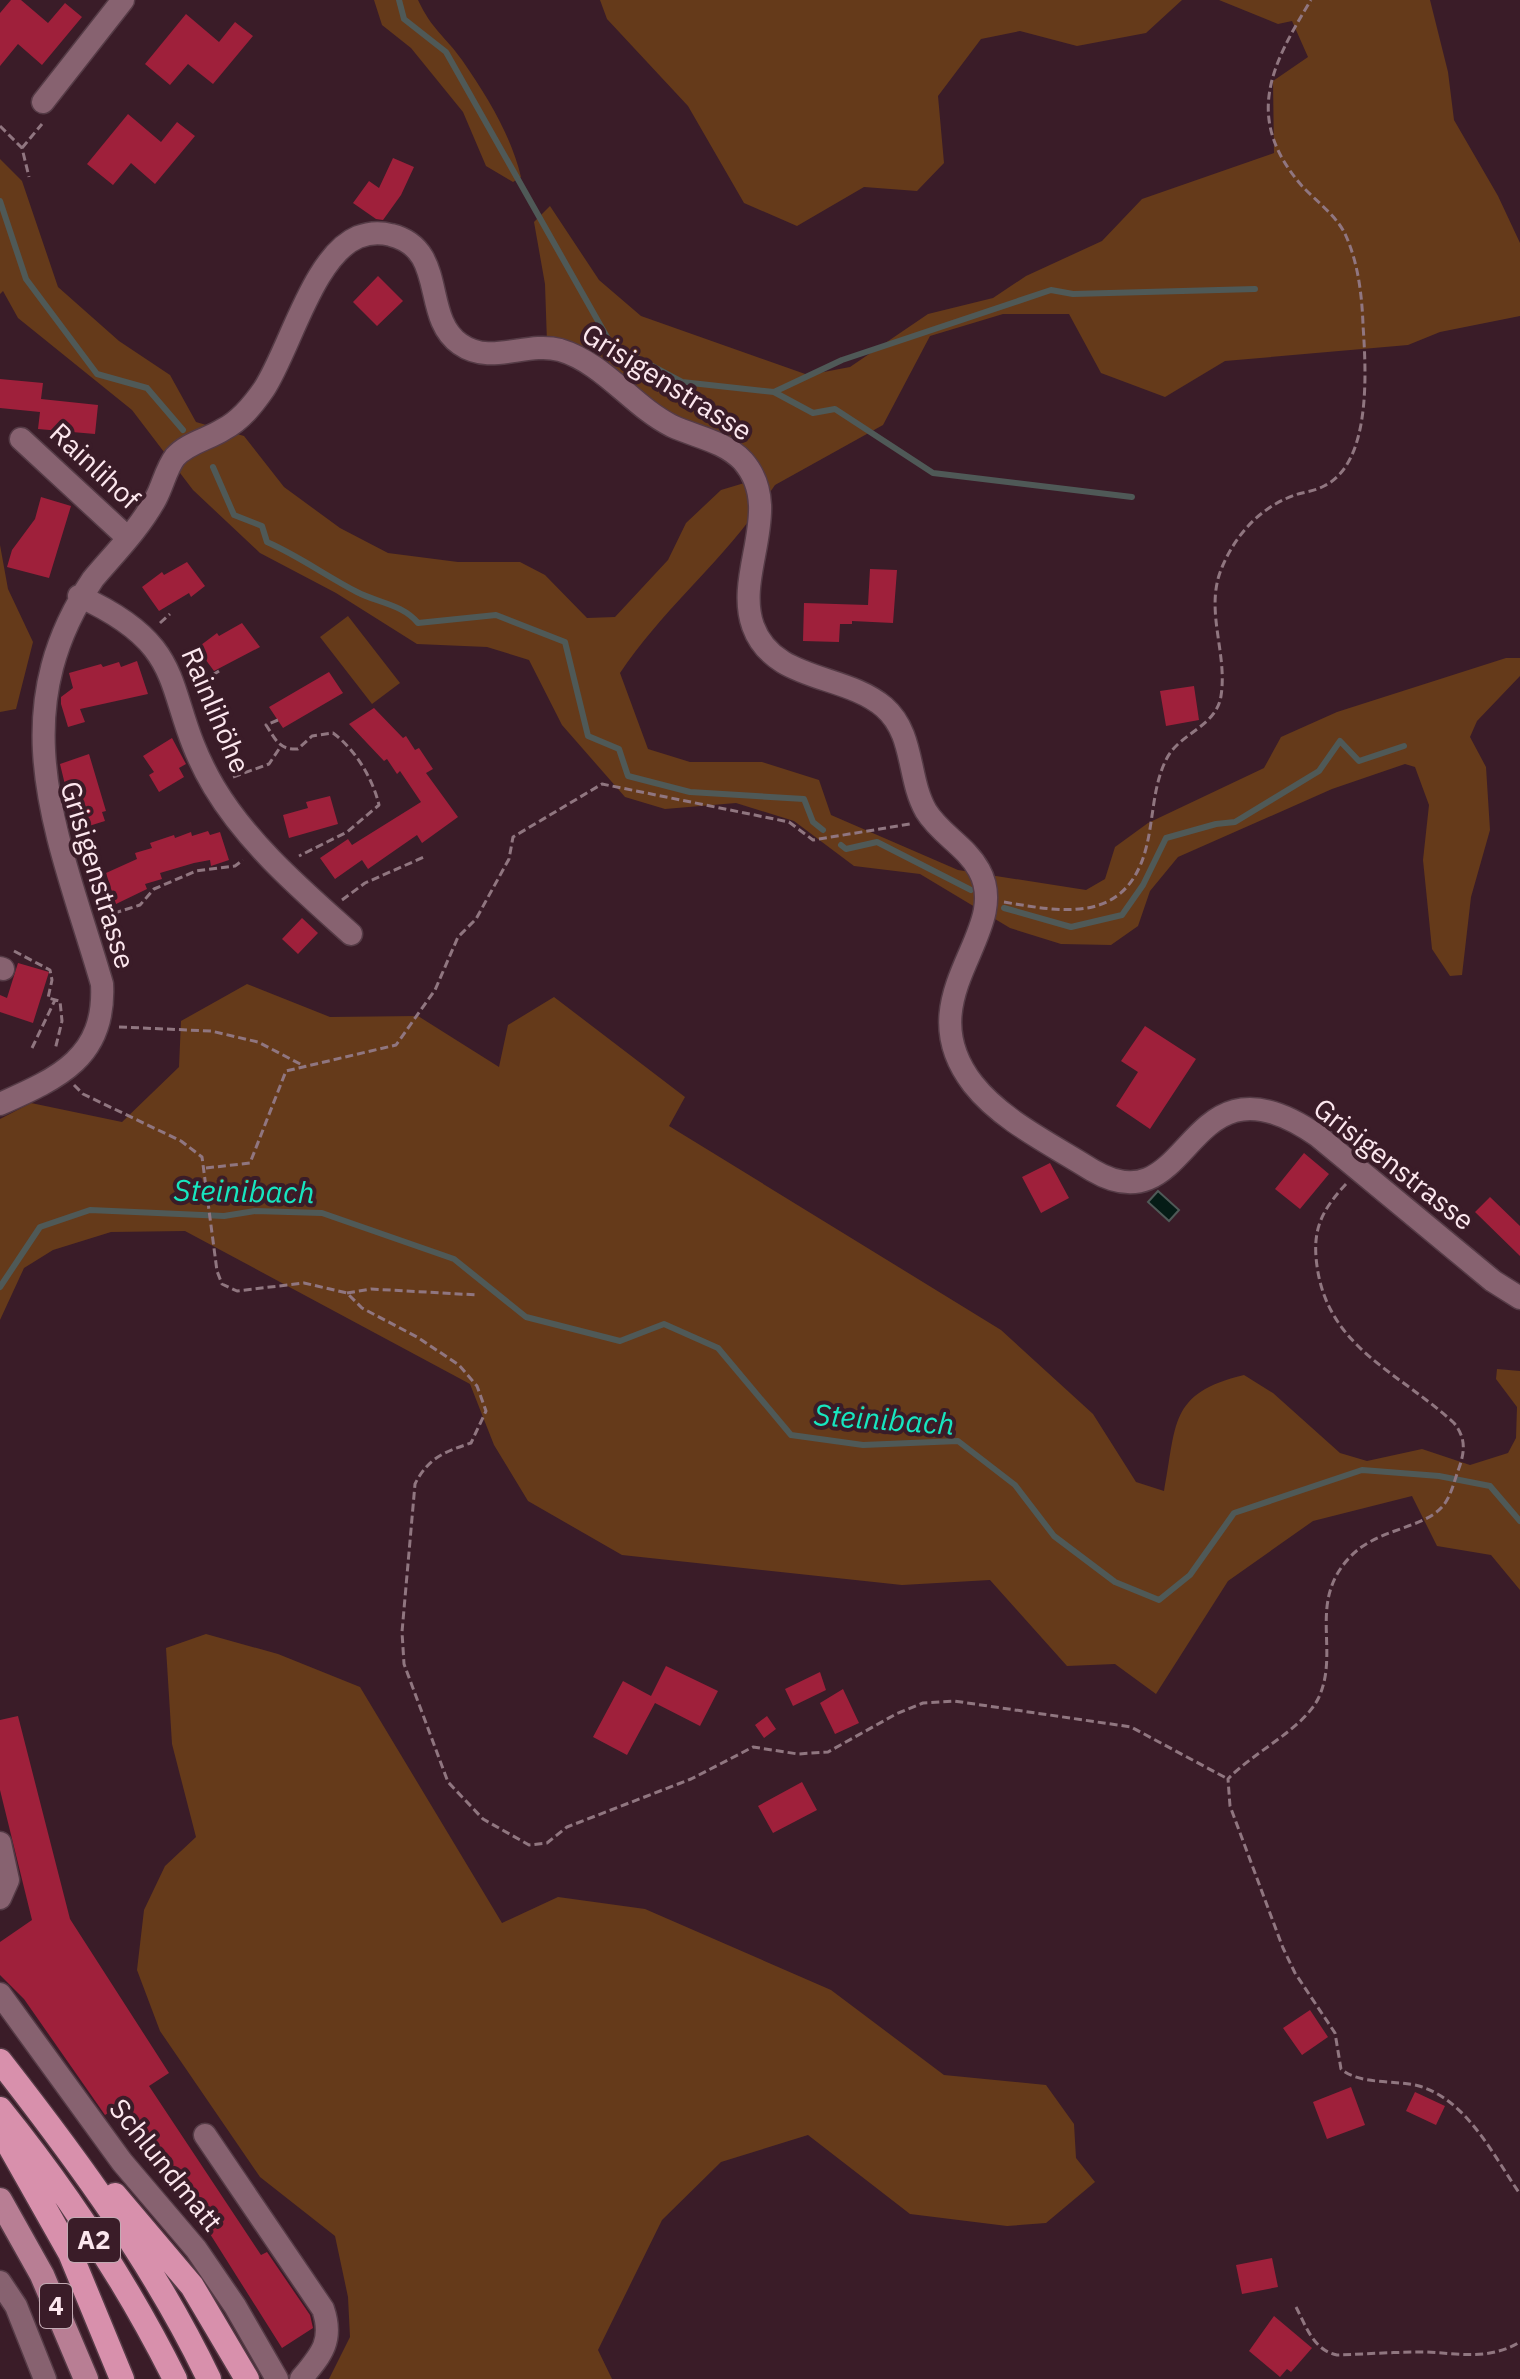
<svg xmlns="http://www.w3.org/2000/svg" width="1520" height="2379" font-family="'IBM Plex Sans',sans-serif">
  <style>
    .green { fill: #653a1a }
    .water { fill: #051c16; stroke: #4f5957; stroke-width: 2 }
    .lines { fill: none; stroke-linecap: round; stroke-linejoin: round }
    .stream { stroke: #4f5957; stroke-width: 6 }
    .building { fill: #9f203b }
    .minor-casing { stroke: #553b46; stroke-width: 25 }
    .major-casing { stroke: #553b46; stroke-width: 27 }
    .highway-casing { stroke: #553b46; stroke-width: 27 }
    .path { stroke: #907680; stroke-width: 3; stroke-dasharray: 8 4; stroke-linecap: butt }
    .minor { stroke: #876270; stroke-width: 22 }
    .major { stroke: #b87e94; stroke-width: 24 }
    .highway { stroke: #d890ac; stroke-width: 24 }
    .labels { text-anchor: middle; stroke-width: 8; stroke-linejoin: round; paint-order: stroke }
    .shield { fill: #3a1c28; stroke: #c2aab3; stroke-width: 2 }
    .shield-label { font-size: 26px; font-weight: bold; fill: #fce7ee }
    .street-label { font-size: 28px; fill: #fce7ee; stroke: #3a1c28 }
    .water-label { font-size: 30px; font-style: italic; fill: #17e6c0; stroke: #3a1c28 }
  </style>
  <rect width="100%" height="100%" fill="#3a1c28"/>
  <!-- green -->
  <path class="green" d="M 374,0 L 418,0 C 432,30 445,36 462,60 C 487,96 511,135 521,177 L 513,182 L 486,166 L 463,112 L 411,48 L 382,25 Z
    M 600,0 L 1182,0 L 1146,33 L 1077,46 L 1020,31 L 981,39 L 938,96 L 944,163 L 917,191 L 864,187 L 797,226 L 744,203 L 688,106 L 607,19 Z
    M 1219,0 L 1430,0 L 1448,72 L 1454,120 L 1498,196 L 1520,243 L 1520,316 L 1440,332 L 1408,345 L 1225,361 L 1165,397 L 1101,373 L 1069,314 L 1003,314 L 930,336 L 883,425 L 775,485 L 766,498 L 759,480 L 547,342 L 545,284 L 534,222 L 550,206 L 599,280 L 641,316 L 808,375 L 850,367 L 928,314 L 993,298 L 1026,276 L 1102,241 L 1142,199 L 1274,153 L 1273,81 L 1308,57 L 1292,21 L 1278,24 Z
    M 0,159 L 22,181 L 58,287 L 119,341 L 170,375 L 196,422 L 244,436 L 284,487 L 340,528 L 388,553 L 458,562 L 520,562 L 545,575 L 587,618 L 615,617 L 668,560 L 686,523 L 721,490 L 751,481 L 757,510 C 715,568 660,613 620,673 L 648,749 L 690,762 L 762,762 L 819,780 L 831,815 L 958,870 L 1086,890 L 1105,879 L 1115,847 L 1148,823 L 1264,768 L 1281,737 L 1337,712 L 1506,658 L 1520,658 L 1520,676 L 1477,721 L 1470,737 L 1486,767 L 1490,830 L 1471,897 L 1462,975 L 1450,976 L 1432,949 L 1423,860 L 1429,805 L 1415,767 L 1405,764 L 1332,789 L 1178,857 L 1150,891 L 1138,926 L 1111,945 L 1061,944 L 1010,928 L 920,874 L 854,866 L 794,821 L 736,803 L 665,809 L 625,797 L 562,725 L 529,660 L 487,647 L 417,644 L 336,593 L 260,553 L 193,490 L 132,410 L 18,318 L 3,291 L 0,294 Z
    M 0,545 L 8,589 L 33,642 L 16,709 L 0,712 Z
    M 348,616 L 400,683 L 372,704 L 320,637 Z
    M 247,984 L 330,1017 L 418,1016 L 499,1067 L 508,1025 L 554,997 L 685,1097 L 669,1126 L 1001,1330 L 1093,1414 L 1136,1482 L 1164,1491 C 1177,1425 1168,1393 1244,1375 L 1273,1393 L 1340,1453 L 1367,1461 L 1422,1449 L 1470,1465 L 1508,1453 L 1516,1438 L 1517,1407 L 1496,1379 L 1497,1369 L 1520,1371 L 1520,1590 L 1491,1555 L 1437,1546 L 1412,1496 L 1313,1521 L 1228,1581 L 1156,1694 L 1115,1664 L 1067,1666 L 990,1580 L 902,1585 L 622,1555 L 528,1501 L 494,1445 L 470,1384 L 185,1231 L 111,1232 L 53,1250 L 24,1268 L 0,1320 L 0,1119 L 31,1103 L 122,1122 L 179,1067 L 181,1021 Z
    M 206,1634 L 278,1654 L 360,1687 L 502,1923 L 558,1897 L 645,1909 L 831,1990 L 944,2075 L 1046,2085 L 1074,2124 L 1076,2158 L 1095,2182 L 1046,2223 L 1007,2226 L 910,2214 L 808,2135 L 721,2162 L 662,2220 L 598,2350 L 612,2379 L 329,2379 L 350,2337 L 348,2297 L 335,2236 L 260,2177 L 160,2031 L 137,1970 L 144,1910 L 165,1866 L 196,1837 L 172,1744 L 166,1648 Z"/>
  <!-- water -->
  <path class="water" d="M 1158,1191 L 1179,1210 L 1169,1221 L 1148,1202 Z"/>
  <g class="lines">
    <!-- stream -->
    <path class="stream" d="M 399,0 L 404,19 L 446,52 L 611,344 L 682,382 L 774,392 L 813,413 L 835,409 L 933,473 L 1132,497
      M 0,201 L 26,279 L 97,374 L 147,388 L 183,430
      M 774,392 L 842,360 L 1051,290 L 1073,294 L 1255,289
      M 213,467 L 234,515 L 262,526 L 267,542 C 299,556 326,576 357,592 C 378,603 402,604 418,623 L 496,615 L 565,642 L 588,736 L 619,749 L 628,776 L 690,792 L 804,799 L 813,822 L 823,830
      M 841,845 L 846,849 L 877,842 L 971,890
      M 1004,908 L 1071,927 L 1122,915 L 1143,885 L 1166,838 L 1216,824 L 1235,822 L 1319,771 L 1340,741 L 1359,761 L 1404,746
      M 0,1287 L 40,1227 L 90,1210 L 224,1216 L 255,1211 L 322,1213 L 454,1259 L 526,1317 L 620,1341 L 664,1324 L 718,1348 L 791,1435 L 863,1445 L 958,1441 L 1015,1485 L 1054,1536 L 1115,1582 L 1159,1600 L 1190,1575 L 1234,1513 L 1362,1470 L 1439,1476 L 1490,1486 L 1520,1521"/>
  </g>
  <!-- building -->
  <path class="building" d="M 11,0 L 21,0 L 48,23 L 65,3 L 82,17 L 42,65 L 18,44 L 0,66 L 0,13 Z
    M 186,14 L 219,42 L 235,22 L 253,36 L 213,84 L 188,64 L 170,85 L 145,64 Z
    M 128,114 L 161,142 L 177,122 L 195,136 L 155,184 L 131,163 L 113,185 L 87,164 Z
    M 393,158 L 414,167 L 401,195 L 383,220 L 376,219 L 353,203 L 369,181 L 379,188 Z
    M 378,276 L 403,301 L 377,326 L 353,302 Z
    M 0,379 L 43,383 L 41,399 L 98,405 L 95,434 L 38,429 L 40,412 L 0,408 Z
    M 41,497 L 71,506 L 49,578 L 7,567 L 12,550 L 35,519 Z
    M 187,562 L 205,586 L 191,597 L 189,593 L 159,611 L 142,587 L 162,572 L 164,575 Z
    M 870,569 L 897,570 L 893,623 L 852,621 L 852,624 L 840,624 L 839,642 L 803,641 L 804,603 L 868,605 Z
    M 242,623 L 260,647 L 214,671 L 197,648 L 217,633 L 219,636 Z
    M 137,661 L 148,694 L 80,709 L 85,722 L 68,727 L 61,704 L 61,697 L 73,688 L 69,673 L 101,664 L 103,667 L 119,662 L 121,667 Z
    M 329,672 L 343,693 L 283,728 L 269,707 Z
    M 1194,686 L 1199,720 L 1166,726 L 1160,691 Z
    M 374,708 L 403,738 L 406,736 L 415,750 L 419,748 L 433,769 L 426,773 L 458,817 L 422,843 L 417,835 L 368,869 L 362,860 L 335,879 L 320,858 L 348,839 L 352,845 L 421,802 L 400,771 L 397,774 L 387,759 L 384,761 L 349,724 Z
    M 172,738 L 186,764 L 179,768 L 184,777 L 159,792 L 149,775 L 154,772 L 143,756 Z
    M 89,754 L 106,811 L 102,812 L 105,821 L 76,830 L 60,764 Z
    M 330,796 L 338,824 L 289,838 L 283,815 L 308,808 L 306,802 Z
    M 208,831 L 210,835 L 220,832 L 229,860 L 211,866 L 210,860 L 194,863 L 160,873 L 162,879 L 145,884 L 147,889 L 116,904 L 106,873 L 137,859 L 135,853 L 152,848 L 150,843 L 174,835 L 175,838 L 191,832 L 192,836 Z
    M 302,918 L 318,933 L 298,954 L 282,939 Z
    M 18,963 L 49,972 L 33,1023 L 0,1012 L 0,995 L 7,998 Z
    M 1145,1026 L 1196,1059 L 1150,1129 L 1116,1106 L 1138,1072 L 1121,1061 Z
    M 1304,1153 L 1329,1174 L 1300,1209 L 1275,1189 Z
    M 1050,1163 L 1069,1198 L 1041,1213 L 1022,1177 Z
    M 1490,1197 L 1520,1226 L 1520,1256 L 1475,1212 Z
    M 666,1666 L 718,1691 L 700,1726 L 655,1703 L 627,1755 L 593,1737 L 623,1681 L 651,1696 Z
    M 820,1672 L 826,1690 L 793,1706 L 785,1689 Z
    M 843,1689 L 859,1723 L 835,1734 L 820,1703 Z
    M 18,1716 L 70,1919 L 169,2073 L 149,2086 L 261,2255 L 267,2252 L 310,2315 L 313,2328 L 282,2348 L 188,2199 L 183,2203 L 119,2106 L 105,2115 L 24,1999 L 0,1975 L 0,1942 L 32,1920 L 0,1790 L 0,1720 Z
    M 767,1716 L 776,1729 L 764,1738 L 755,1725 Z
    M 802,1782 L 817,1810 L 773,1833 L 758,1806 Z
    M 1310,2010 L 1328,2037 L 1302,2055 L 1283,2028 Z
    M 1351,2087 L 1365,2125 L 1327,2139 L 1313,2102 Z
    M 1415,2092 L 1445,2106 L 1436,2125 L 1406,2111 Z
    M 1272,2258 L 1278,2287 L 1242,2294 L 1236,2265 Z
    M 1274,2316 L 1312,2348 L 1291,2372 L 1287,2369 L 1280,2377 L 1249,2351 Z"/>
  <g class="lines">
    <defs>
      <path id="minor" d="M 43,102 L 123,0
        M 21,439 L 128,538
        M 79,596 C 197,650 159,694 214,787 C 248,844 302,890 351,934
        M 0,968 L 3,969
        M 0,1104 C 59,1078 106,1057 102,984 C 59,837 0,717 93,579 C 115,553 140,528 156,498 C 163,485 166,469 175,457 C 187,443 209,439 224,429 C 241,420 253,405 264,389 C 290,349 313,256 358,237 C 368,233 380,232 391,235 C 448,249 421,317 460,344 C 491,366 526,341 560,350 C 604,363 632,406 672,426 C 696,437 724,441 743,461 C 785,509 734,573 753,626 C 773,682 844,673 884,707 C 915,734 907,778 926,811 C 940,834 966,846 979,870 C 1014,933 905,996 973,1084 C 1002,1121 1053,1145 1092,1170 C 1195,1231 1182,1041 1318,1136 L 1493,1281 L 1520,1298
        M 0,1843 L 8,1880 L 0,1898
        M 0,1994 L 122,2162 L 196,2249 L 235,2306 L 277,2379
        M 205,2135 L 323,2309 C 334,2341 321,2355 301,2379
        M 0,2282 L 16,2306 L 45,2379"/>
      <path id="major" d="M 0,2200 L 42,2275 L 86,2379"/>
      <path id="highway" d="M 0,2061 C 78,2161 154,2264 209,2379
        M 0,2109 C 67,2192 127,2283 175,2379
        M 0,2129 L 70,2253 L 122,2379
        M 115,2195 L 192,2286 L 247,2379"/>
    </defs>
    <!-- minor casing -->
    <use href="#minor" class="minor-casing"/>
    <!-- major casing -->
    <use href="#major" class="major-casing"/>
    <!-- highway casing -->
    <use href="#highway" class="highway-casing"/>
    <!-- path -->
    <path class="path" d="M 0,126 L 22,148 L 29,177
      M 22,148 L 42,124
      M 160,623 L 170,614
      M 194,687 L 219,671
      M 278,720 L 266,725 C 276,740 279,750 298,749 L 312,736 L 333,733 C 355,749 373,779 379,805 L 347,832 L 299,856
      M 233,777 L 269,764 L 281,746
      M 342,900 L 365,883 L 424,857
      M 1004,902 C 1062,912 1124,924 1145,852 C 1154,821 1152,786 1167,758 C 1181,732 1216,727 1221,696 C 1228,652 1203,608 1223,565 C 1237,533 1261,507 1295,495 C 1304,492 1315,491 1324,486 C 1372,463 1366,370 1363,325 C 1362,295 1358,263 1346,236 C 1338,217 1316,201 1302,186 C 1244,119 1270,67 1311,0
      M 102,917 L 140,905 L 154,889 L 196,871 L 235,866 L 243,860
      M 14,951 L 50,970 L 52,980 L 48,998 L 60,1001 L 62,1021 L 55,1050
      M 119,1027 L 211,1031 L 258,1042 L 304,1066
      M 32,1048 L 55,1000
      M 74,1085 L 83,1094 L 181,1141 L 202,1157 L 217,1271 L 222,1284 L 237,1291 L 304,1283 L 347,1293 L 362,1308 L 417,1337 L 459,1365 L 477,1386 L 486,1411 L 471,1443 C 444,1452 428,1458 415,1484 L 402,1632 L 404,1664 L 448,1782 L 483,1819 L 529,1845 L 547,1843 L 567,1827 L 691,1779 L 753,1747 L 798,1754 L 828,1752 L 896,1714 L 923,1703 L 954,1701 L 1131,1727 L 1228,1779
      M 206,1168 L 250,1163 L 286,1071 L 396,1045 L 435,990 L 458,937 L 476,919 L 509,859 L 513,837 L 602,784 L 789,822 L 813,840 L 910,824
      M 1346,1184 C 1321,1211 1312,1230 1317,1266 C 1328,1348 1399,1372 1454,1423 C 1466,1438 1465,1451 1459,1468 C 1454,1481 1451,1498 1441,1508 C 1421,1529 1376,1529 1350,1557 C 1307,1602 1340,1650 1319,1697 C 1304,1729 1253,1752 1228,1779 L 1230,1806 L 1283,1948 L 1295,1973 L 1335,2033 L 1341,2069 C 1359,2085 1397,2080 1419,2086 C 1467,2100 1493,2155 1520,2194
      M 347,1293 L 371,1289 L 478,1295
      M 1296,2307 C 1306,2326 1313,2350 1337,2355 C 1365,2354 1395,2352 1424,2352 C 1458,2353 1488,2361 1520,2342"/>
    <!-- minor -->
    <use href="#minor" class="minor"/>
    <!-- major -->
    <use href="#major" class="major"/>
    <!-- highway -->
    <use href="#highway" class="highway"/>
  </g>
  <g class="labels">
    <!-- shield labels -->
    <g class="shield">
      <rect x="68" y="2218" width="52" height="44" rx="6"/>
      <rect x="40" y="2284" width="32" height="44" rx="6"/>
    </g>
    <g class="shield-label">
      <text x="94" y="2249">A2</text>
      <text x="56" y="2315">4</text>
    </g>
    <!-- street labels -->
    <g class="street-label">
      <text transform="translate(667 382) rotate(32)" y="10">Grisigenstrasse</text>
      <text transform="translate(95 466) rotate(43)" y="10">Rainlihof</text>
      <text transform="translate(216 710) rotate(67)" y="10">Rainlihöhe</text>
      <text transform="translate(98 875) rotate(73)" y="10">Grisigenstrasse</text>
      <text transform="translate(1394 1164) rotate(38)" y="10">Grisigenstrasse</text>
      <text transform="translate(166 2165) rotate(51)" y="10">Schlundmatt</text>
    </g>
    <!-- water labels -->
    <g class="water-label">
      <text transform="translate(244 1192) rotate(1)" y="10">Steinibach</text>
      <text transform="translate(884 1420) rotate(4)" y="10">Steinibach</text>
    </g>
  </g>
</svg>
